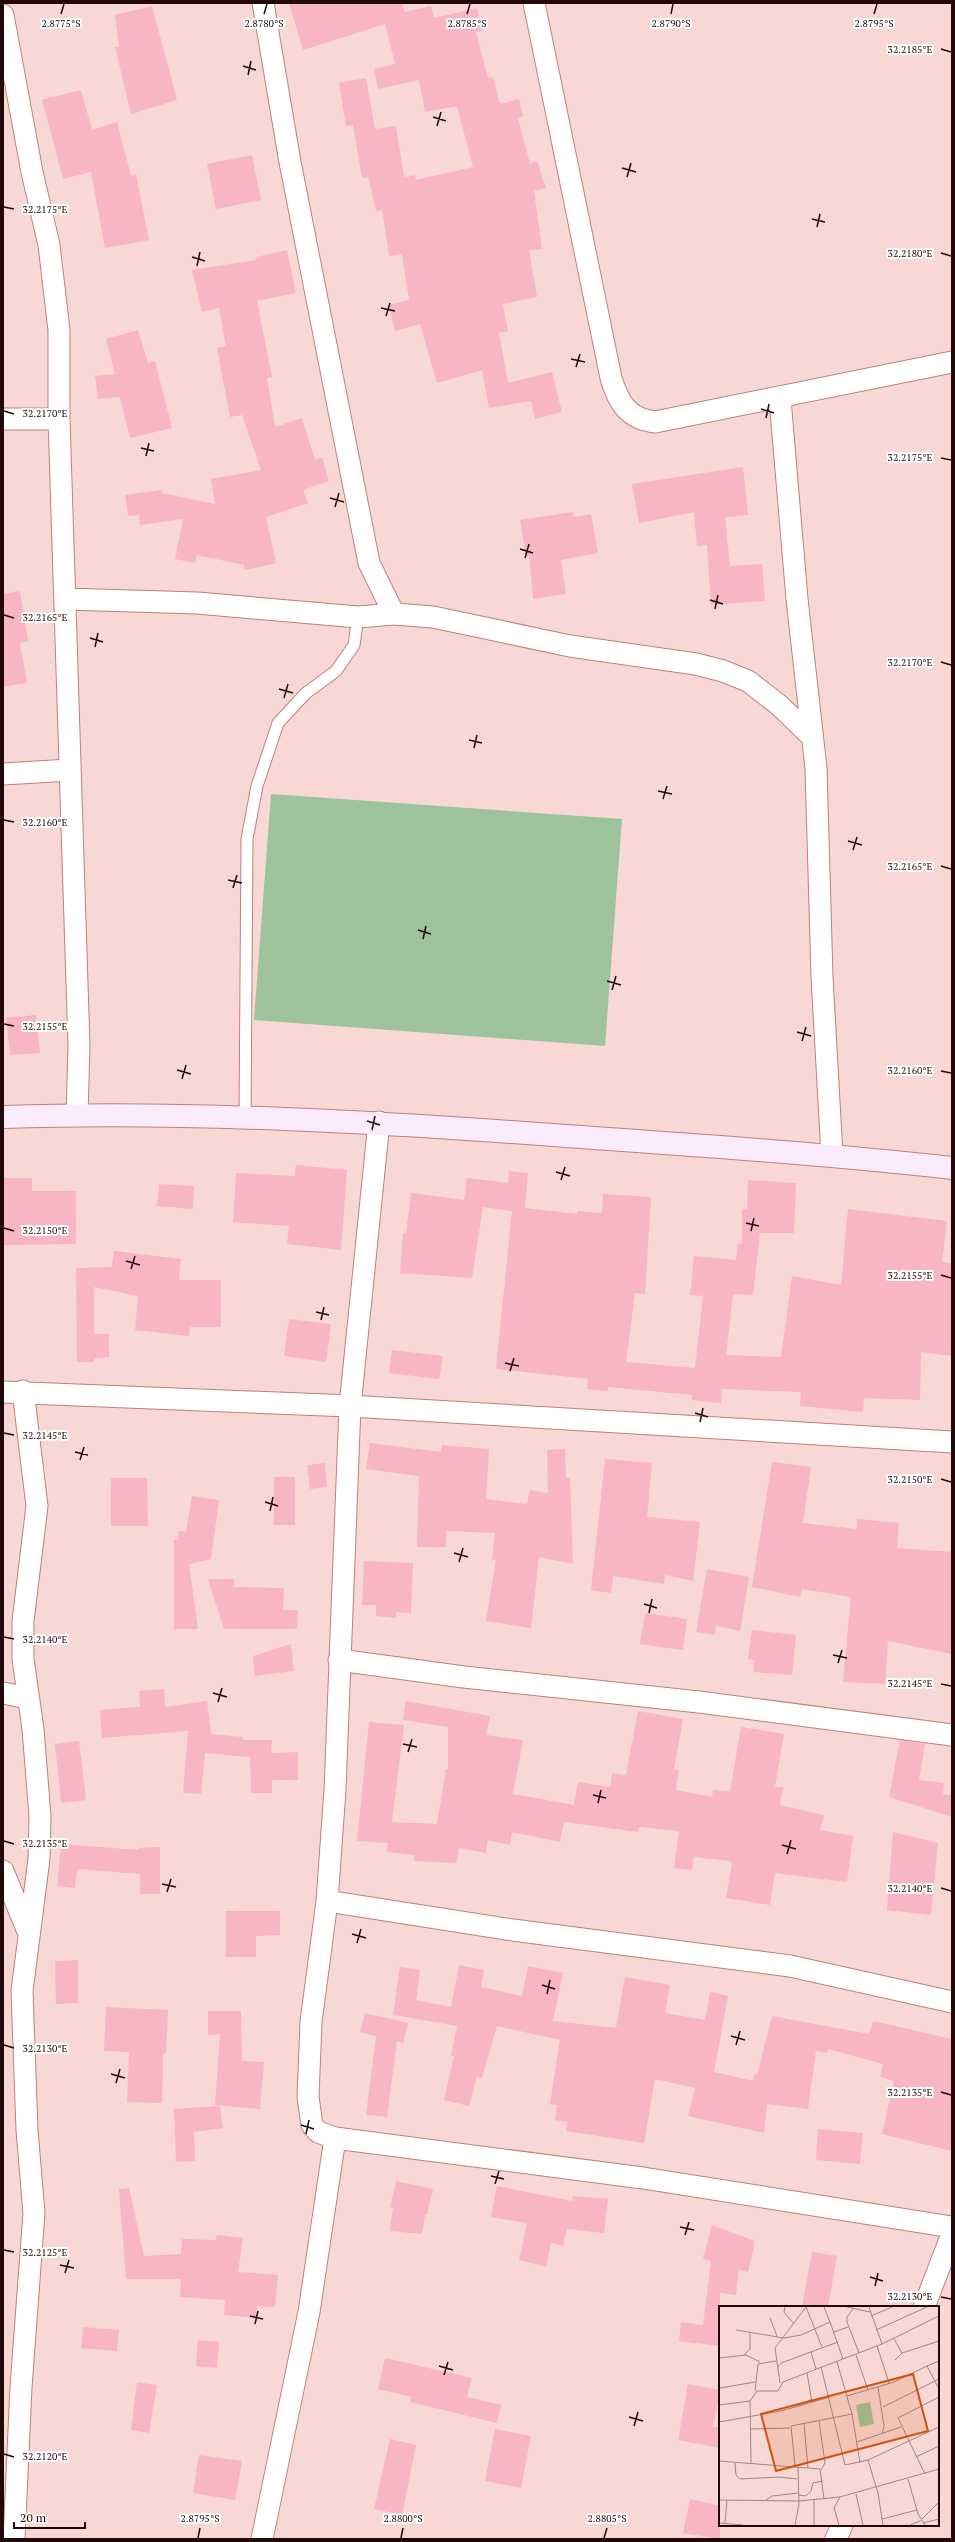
<svg xmlns="http://www.w3.org/2000/svg" width="955" height="2542" font-family="'PT Serif',serif">
  <style>
    .green { fill: #9ec39c }
    .building { fill: #f8b5c4 }
    .lines { fill: none; stroke-linecap: round; stroke-linejoin: round }
    .lane-casing { stroke: #c47e79; stroke-width: 13 }
    .street-casing { stroke: #c47e79; stroke-width: 23 }
    .secondary-casing { stroke: #c47e79; stroke-width: 24 }
    .lane { stroke: #fff; stroke-width: 11 }
    .street { stroke: #fff; stroke-width: 21 }
    .secondary { stroke: #fbecfd; stroke-width: 22 }
    .ticks { fill: none; stroke: #220808; stroke-width: 1.5 }
    .inset-road { fill: none; stroke: #a28583; stroke-width: 1 }
    .view { fill: #d4510c; fill-opacity: 0.15; stroke: #d4510c; stroke-width: 2 }
    .inset-edge { fill: none; stroke: #220808; stroke-width: 2 }
    .ticks-label { font-size: 10px; text-anchor: middle; fill: #220808; stroke: #fff; stroke-width: 4; stroke-linejoin: round; paint-order: stroke }
  </style>
  <rect width="100%" height="100%" fill="#f7d8d5"/>
  <!-- green -->
  <path class="green" d="M 271,794 L 622,819 L 605,1046 L 254,1020 Z"/>
  <!-- building -->
  <path class="building" d="M 289,3 L 402,3 L 405,12 L 431,6 L 434,18 L 477,8 L 482,31 L 476,32 L 488,78 L 493,77 L 500,104 L 519,99 L 523,116 L 518,118 L 530,164 L 537,161 L 546,188 L 534,191 L 542,249 L 529,250 L 537,297 L 503,304 L 508,331 L 499,333 L 508,383 L 552,372 L 562,412 L 535,419 L 531,401 L 489,408 L 482,370 L 437,383 L 420,324 L 395,331 L 389,305 L 409,300 L 402,254 L 389,256 L 382,210 L 376,211 L 368,177 L 362,178 L 353,125 L 346,126 L 339,83 L 366,78 L 375,129 L 396,126 L 404,177 L 415,175 L 416,180 L 473,167 L 457,106 L 425,112 L 419,80 L 378,89 L 374,69 L 395,64 L 385,24 L 303,50 Z
    M 152,6 L 177,100 L 131,114 L 115,47 L 119,47 L 115,15 Z
    M 81,90 L 92,130 L 117,122 L 131,176 L 136,175 L 149,240 L 105,248 L 91,172 L 63,179 L 42,100 Z
    M 252,155 L 261,200 L 216,209 L 207,164 Z
    M 287,250 L 296,293 L 257,301 L 272,377 L 267,378 L 275,427 L 302,418 L 315,460 L 322,457 L 329,481 L 303,490 L 308,503 L 266,517 L 276,563 L 245,570 L 244,565 L 197,555 L 195,563 L 175,559 L 183,519 L 140,525 L 139,515 L 128,516 L 125,495 L 162,490 L 162,493 L 215,504 L 211,479 L 261,470 L 242,415 L 230,417 L 217,348 L 226,346 L 219,308 L 202,312 L 192,270 L 256,260 L 256,257 Z
    M 138,330 L 148,363 L 155,361 L 172,428 L 130,438 L 120,397 L 98,399 L 95,376 L 115,374 L 106,339 Z
    M 743,467 L 748,515 L 725,517 L 730,566 L 762,564 L 765,601 L 711,605 L 707,545 L 697,546 L 694,512 L 639,523 L 632,484 Z
    M 573,512 L 574,517 L 591,514 L 598,553 L 561,560 L 566,594 L 533,599 L 529,556 L 526,557 L 520,520 Z
    M 20,591 L 28,641 L 20,643 L 27,683 L 3,687 L 3,594 Z
    M 36,1015 L 40,1053 L 10,1055 L 6,1018 Z
    M 296,1165 L 347,1170 L 341,1250 L 287,1244 L 289,1226 L 233,1222 L 236,1173 L 295,1176 Z
    M 509,1171 L 528,1173 L 525,1208 L 577,1214 L 578,1211 L 602,1213 L 603,1194 L 651,1197 L 645,1294 L 635,1293 L 626,1362 L 695,1368 L 703,1296 L 690,1295 L 694,1256 L 736,1260 L 738,1243 L 742,1244 L 742,1209 L 747,1209 L 748,1180 L 796,1183 L 794,1233 L 760,1233 L 753,1295 L 733,1294 L 726,1355 L 781,1357 L 792,1276 L 841,1285 L 848,1209 L 947,1221 L 942,1262 L 952,1263 L 952,1356 L 921,1352 L 920,1400 L 864,1398 L 863,1412 L 800,1406 L 801,1392 L 722,1389 L 721,1403 L 692,1400 L 692,1395 L 608,1387 L 608,1391 L 587,1389 L 588,1379 L 496,1369 L 512,1211 L 483,1207 L 472,1278 L 400,1273 L 403,1233 L 406,1233 L 411,1193 L 464,1200 L 467,1178 L 508,1183 Z
    M 3,1178 L 32,1178 L 32,1191 L 76,1191 L 76,1244 L 3,1245 Z
    M 159,1184 L 194,1186 L 193,1209 L 157,1206 Z
    M 114,1251 L 181,1259 L 179,1280 L 221,1280 L 221,1327 L 190,1327 L 189,1336 L 135,1330 L 138,1296 L 94,1287 L 94,1334 L 109,1334 L 109,1357 L 94,1358 L 94,1362 L 77,1362 L 76,1268 L 112,1267 Z
    M 289,1319 L 331,1324 L 326,1362 L 284,1356 Z
    M 392,1350 L 443,1356 L 439,1379 L 389,1373 Z
    M 370,1443 L 441,1452 L 442,1445 L 489,1449 L 486,1499 L 527,1504 L 530,1490 L 548,1493 L 547,1450 L 565,1449 L 566,1478 L 570,1478 L 573,1564 L 539,1557 L 531,1628 L 486,1621 L 496,1560 L 492,1560 L 495,1533 L 446,1531 L 446,1547 L 417,1547 L 419,1476 L 366,1469 Z
    M 605,1459 L 652,1463 L 647,1517 L 700,1522 L 693,1581 L 665,1575 L 664,1584 L 613,1576 L 611,1593 L 591,1590 Z
    M 772,1462 L 811,1467 L 803,1523 L 857,1529 L 857,1519 L 899,1523 L 897,1548 L 952,1552 L 952,1654 L 888,1641 L 885,1684 L 843,1682 L 851,1597 L 802,1589 L 800,1597 L 752,1587 Z
    M 325,1463 L 327,1487 L 310,1489 L 307,1465 Z
    M 274,1477 L 295,1477 L 295,1525 L 274,1525 Z
    M 111,1478 L 147,1478 L 148,1526 L 111,1526 Z
    M 192,1496 L 219,1500 L 211,1559 L 189,1564 L 198,1629 L 174,1629 L 174,1540 L 178,1540 L 179,1531 L 186,1532 Z
    M 364,1561 L 413,1563 L 411,1613 L 396,1612 L 396,1618 L 376,1616 L 376,1605 L 362,1605 Z
    M 707,1569 L 749,1577 L 740,1631 L 716,1626 L 715,1635 L 696,1632 Z
    M 208,1579 L 234,1579 L 234,1587 L 284,1588 L 283,1610 L 298,1610 L 297,1629 L 224,1629 Z
    M 645,1613 L 687,1619 L 683,1650 L 640,1644 Z
    M 752,1630 L 796,1635 L 792,1675 L 753,1672 L 755,1660 L 748,1659 Z
    M 291,1644 L 294,1671 L 255,1676 L 253,1656 Z
    M 164,1689 L 165,1707 L 207,1701 L 211,1734 L 243,1737 L 243,1740 L 272,1740 L 271,1753 L 298,1752 L 298,1780 L 272,1780 L 272,1793 L 251,1793 L 250,1757 L 205,1753 L 201,1794 L 183,1793 L 188,1731 L 102,1738 L 100,1710 L 140,1707 L 139,1691 Z
    M 406,1701 L 490,1716 L 486,1735 L 523,1740 L 513,1794 L 574,1805 L 578,1782 L 610,1787 L 612,1773 L 626,1775 L 638,1711 L 683,1719 L 674,1769 L 679,1770 L 676,1790 L 712,1797 L 713,1790 L 730,1791 L 741,1727 L 784,1734 L 775,1787 L 783,1787 L 780,1805 L 824,1815 L 820,1830 L 853,1836 L 847,1882 L 775,1873 L 770,1905 L 726,1898 L 732,1862 L 730,1861 L 694,1857 L 692,1870 L 674,1868 L 679,1831 L 639,1827 L 638,1832 L 564,1822 L 560,1842 L 512,1832 L 510,1845 L 488,1840 L 486,1853 L 459,1848 L 457,1863 L 414,1861 L 414,1855 L 387,1852 L 388,1843 L 357,1841 L 369,1722 L 404,1725 L 392,1822 L 437,1824 L 446,1769 L 448,1769 L 448,1727 L 403,1720 Z
    M 900,1740 L 925,1744 L 919,1780 L 944,1783 L 943,1794 L 952,1796 L 952,1817 L 889,1797 Z
    M 79,1741 L 86,1800 L 61,1803 L 55,1744 Z
    M 893,1832 L 938,1843 L 931,1915 L 887,1910 Z
    M 61,1844 L 139,1850 L 139,1848 L 160,1847 L 160,1894 L 140,1894 L 140,1874 L 77,1869 L 75,1888 L 57,1886 Z
    M 226,1911 L 280,1911 L 280,1935 L 256,1936 L 256,1957 L 226,1957 Z
    M 78,1960 L 78,2003 L 56,2004 L 55,1961 Z
    M 459,1965 L 484,1970 L 481,1987 L 522,1996 L 528,1966 L 563,1973 L 553,2021 L 616,2028 L 625,1977 L 670,1985 L 665,2013 L 705,2020 L 710,1992 L 728,1996 L 714,2072 L 753,2081 L 754,2075 L 757,2075 L 772,2016 L 869,2034 L 873,2021 L 952,2039 L 952,2151 L 882,2134 L 894,2081 L 880,2077 L 883,2064 L 828,2049 L 827,2053 L 816,2051 L 808,2109 L 767,2104 L 764,2133 L 688,2116 L 695,2088 L 655,2079 L 644,2143 L 566,2131 L 567,2122 L 555,2120 L 557,2105 L 550,2104 L 560,2040 L 497,2026 L 482,2078 L 477,2076 L 469,2106 L 444,2100 L 454,2056 L 451,2056 L 457,2026 L 393,2015 L 400,1967 L 420,1970 L 416,2000 L 451,2007 Z
    M 106,2007 L 168,2010 L 166,2053 L 163,2053 L 162,2103 L 127,2102 L 129,2052 L 104,2051 Z
    M 208,2011 L 241,2011 L 242,2061 L 264,2062 L 260,2109 L 215,2105 L 220,2034 L 208,2035 Z
    M 365,2013 L 408,2023 L 403,2043 L 397,2041 L 387,2117 L 366,2115 L 376,2036 L 360,2032 Z
    M 220,2106 L 223,2128 L 194,2132 L 195,2161 L 176,2162 L 174,2109 Z
    M 818,2129 L 863,2133 L 860,2164 L 816,2160 Z
    M 396,2181 L 433,2189 L 427,2215 L 425,2215 L 422,2234 L 390,2231 L 393,2208 L 390,2207 Z
    M 497,2186 L 572,2201 L 573,2196 L 608,2199 L 604,2233 L 567,2229 L 563,2246 L 551,2243 L 546,2267 L 519,2260 L 527,2223 L 491,2217 Z
    M 129,2188 L 144,2256 L 181,2254 L 182,2239 L 216,2240 L 217,2235 L 243,2238 L 238,2272 L 278,2275 L 275,2307 L 257,2306 L 256,2318 L 224,2315 L 225,2300 L 180,2297 L 181,2279 L 126,2279 L 119,2189 Z
    M 712,2225 L 755,2241 L 748,2272 L 739,2269 L 736,2295 L 720,2293 L 720,2346 L 679,2341 L 681,2322 L 703,2325 L 711,2261 L 703,2259 Z
    M 812,2252 L 837,2256 L 828,2307 L 802,2307 Z
    M 83,2327 L 119,2330 L 117,2351 L 81,2348 Z
    M 198,2340 L 219,2342 L 217,2368 L 196,2366 Z
    M 385,2358 L 472,2378 L 467,2397 L 501,2405 L 497,2423 L 410,2402 L 411,2397 L 378,2389 Z
    M 137,2382 L 157,2385 L 149,2433 L 131,2430 Z
    M 688,2384 L 720,2390 L 713,2427 L 720,2427 L 720,2448 L 678,2440 Z
    M 495,2429 L 531,2436 L 521,2488 L 485,2481 Z
    M 390,2439 L 416,2445 L 402,2515 L 374,2509 Z
    M 199,2455 L 242,2461 L 235,2500 L 193,2493 Z
    M 690,2499 L 720,2506 L 720,2539 L 683,2533 Z"/>
  <g class="lines">
    <defs>
      <path id="lane" d="M 245,1119 L 247,839 L 257,786 L 278,723 L 306,693 L 336,671 L 354,645 L 358,617"/>
      <path id="street" d="M 263,3 L 290,162 L 369,563 L 394,614
        M 534,3 L 611,378 C 618,402 628,419 655,422 L 952,362
        M 3,15 L 32,172 L 49,245 L 59,330 L 59,419 L 79,1046 L 77,1115
        M 780,399 L 797,599 L 816,768 L 822,977 L 832,1155
        M 3,419 L 59,419
        M 66,599 L 197,603 L 358,617 L 394,614 L 433,617 L 570,646 L 696,664 L 723,671 L 748,681 L 779,705 L 812,737
        M 3,774 L 70,770
        M 379,1122 L 350,1406 L 335,1790 L 327,1901 L 311,2022 L 308,2097 L 312,2125 L 318,2132 L 335,2138 L 643,2178 L 952,2227
        M 3,1392 L 350,1406 L 952,1442
        M 339,1660 L 464,1677 L 699,1702 L 952,1735
        M 3,1693 L 28,1698
        M 3,1871 L 29,1934
        M 327,1901 L 513,1930 L 790,1966 L 952,2002
        M 924,2307 L 952,2234
        M 14,2539 L 21,2387 L 34,2213 L 27,2130 L 22,1991 L 39,1859 L 40,1816 L 33,1729 L 23,1659 L 23,1621 L 37,1506 L 23,1391
        M 262,2539 L 309,2312 L 335,2138
        M 836,2539 L 842,2525"/>
      <path id="secondary" d="M 3,1117 C 191,1111 379,1122 566,1136 C 695,1145 824,1154 952,1168"/>
    </defs>
    <!-- lane casing -->
    <use href="#lane" class="lane-casing"/>
    <!-- street casing -->
    <use href="#street" class="street-casing"/>
    <!-- secondary casing -->
    <use href="#secondary" class="secondary-casing"/>
    <!-- lane -->
    <use href="#lane" class="lane"/>
    <!-- street -->
    <use href="#street" class="street"/>
    <!-- secondary -->
    <use href="#secondary" class="secondary"/>
  </g>
  <!-- ticks -->
  <path class="ticks" d="M 61,14 L 64,4M 264,14 L 267,4M 467,14 L 470,4M 671,14 L 673,4M 874,14 L 877,4M 941,49 L 951,52M 243,66 L 256,70M 248,75 L 251,61M 433,117 L 446,121M 437,126 L 441,112M 622,168 L 636,172M 627,177 L 631,163M 4,207 L 14,209M 812,219 L 825,222M 817,227 L 820,214M 941,253 L 951,256M 192,257 L 205,261M 197,266 L 200,252M 381,308 L 395,311M 386,316 L 390,303M 571,359 L 585,362M 576,367 L 580,354M 761,409 L 774,413M 4,411 L 14,414M 766,418 L 769,404M 141,448 L 154,451M 146,456 L 149,443M 941,458 L 951,460M 330,498 L 344,502M 335,507 L 339,493M 520,549 L 533,553M 525,558 L 529,544M 710,600 L 723,604M 715,609 L 718,595M 4,615 L 14,618M 90,638 L 103,642M 95,647 L 98,633M 941,662 L 951,665M 279,689 L 293,693M 284,698 L 288,684M 469,740 L 482,743M 474,748 L 477,735M 658,791 L 672,794M 663,799 L 667,786M 4,820 L 14,822M 848,841 L 862,845M 853,850 L 857,837M 941,866 L 951,869M 228,880 L 242,883M 233,888 L 237,875M 418,930 L 431,934M 423,939 L 426,926M 607,981 L 621,985M 612,990 L 616,976M 4,1024 L 14,1026M 797,1032 L 811,1036M 802,1041 L 806,1027M 177,1070 L 191,1074M 941,1071 L 951,1073M 182,1079 L 186,1065M 367,1121 L 380,1125M 372,1130 L 375,1116M 556,1172 L 570,1176M 561,1180 L 565,1167M 746,1223 L 759,1226M 4,1228 L 14,1231M 751,1231 L 754,1218M 126,1261 L 140,1265M 131,1269 L 135,1256M 941,1275 L 951,1278M 316,1312 L 329,1315M 321,1320 L 324,1307M 505,1363 L 519,1366M 510,1371 L 514,1358M 695,1413 L 708,1417M 700,1422 L 703,1408M 4,1433 L 14,1435M 75,1452 L 88,1455M 80,1460 L 84,1447M 941,1479 L 951,1482M 265,1502 L 278,1506M 270,1511 L 273,1497M 454,1553 L 468,1557M 459,1562 L 463,1548M 644,1604 L 657,1608M 649,1613 L 652,1599M 4,1637 L 14,1639M 833,1655 L 847,1658M 838,1663 L 842,1650M 941,1684 L 951,1686M 213,1693 L 227,1697M 218,1702 L 222,1688M 403,1744 L 417,1747M 408,1752 L 412,1739M 593,1795 L 606,1798M 598,1803 L 601,1790M 4,1841 L 14,1844M 782,1845 L 796,1849M 787,1854 L 791,1840M 162,1884 L 176,1887M 941,1888 L 951,1891M 167,1892 L 171,1879M 352,1934 L 366,1938M 357,1943 L 361,1929M 542,1985 L 555,1989M 547,1994 L 550,1980M 731,2036 L 745,2040M 4,2045 L 14,2048M 736,2045 L 740,2031M 111,2074 L 125,2078M 116,2083 L 120,2069M 941,2092 L 951,2095M 301,2125 L 314,2129M 306,2134 L 309,2120M 491,2176 L 504,2179M 495,2184 L 499,2171M 680,2227 L 694,2230M 685,2235 L 689,2222M 4,2250 L 14,2252M 60,2265 L 74,2268M 65,2273 L 69,2260M 870,2277 L 883,2281M 875,2286 L 878,2273M 941,2297 L 951,2299M 250,2316 L 263,2319M 255,2324 L 258,2311M 439,2366 L 453,2370M 444,2375 L 448,2362M 629,2417 L 643,2421M 634,2426 L 638,2412M 4,2454 L 14,2457M 198,2538 L 200,2528M 401,2538 L 403,2528M 604,2538 L 607,2528"/>
  <!-- overview -->
  <g transform="translate(719 2306)">
    <rect width="220" height="220" fill="#f7d8d5"/>
    <path d="M 151,96 L 155,118 L 141,121 L 137,99 Z" fill="#9ec39c"/>
    <path class="inset-road" d="M 66,1 L 65,6 L 74,17M 87,1 L 103,41M 105,1 L 111,16M 128,1 L 151,6M 150,1 L 163,38M 134,3 L 128,11 L 128,16 L 140,47M 152,10 L 173,1M 51,12 L 58,30M 17,24 L 65,32 L 82,29 L 111,16 L 124,53M 157,24 L 208,1M 115,26 L 129,21M 175,33 L 183,47M 158,40 L 170,77M 92,46 L 97,63M 25,49 L 31,43 L 31,27M 137,49 L 149,84M 0,52 L 27,49 L 41,56M 176,54 L 183,47 L 220,35M 220,55 L 208,60 L 220,83M 118,56 L 133,108 L 141,157M 59,61 L 62,57 L 119,36M 102,61 L 126,159 L 149,154 L 220,121M 88,67 L 93,96M 61,77 L 56,42 L 87,1M 159,81 L 165,120 L 163,128M 1,82 L 36,76M 36,85 L 39,58 L 57,55M 128,90 L 175,76 L 208,60M 31,95 L 32,157M 0,99 L 31,95 L 38,85 L 59,85 L 64,76 L 163,38 L 220,10M 79,100 L 93,93M 164,101 L 220,73M 100,115 L 106,157 L 102,164M 0,116 L 62,105 L 111,91M 85,118 L 89,162M 31,123 L 71,122M 138,136 L 182,121M 197,151 L 220,140M 149,154 L 159,187 L 164,219M 0,155 L 101,163 L 105,193M 16,157 L 17,169 L 21,173 L 61,171 L 78,173M 76,160 L 72,120 L 133,108M 206,168 L 179,112 L 220,91M 189,173 L 199,208 L 206,219M 137,188 L 144,219M 80,189 L 87,190 L 92,185 L 94,177 L 104,175M 0,194 L 80,195 L 121,191 L 220,163M 47,194 L 53,190 L 79,187M 163,213 L 198,204M 0,217 L 24,219M 6,217 L 8,194M 204,217 L 220,213M 76,219 L 80,198 L 79,161M 95,219 L 95,194M 120,219 L 115,202 L 121,191M 191,219 L 201,215 L 220,196"/>
    <path class="view" d="M 194,68 L 209,125 L 57,165 L 42,108 Z"/>
    <rect width="220" height="220" class="inset-edge"/>
  </g>
  <g class="ticks-label">
    <text x="264" y="27">2.8780°S</text>
    <text x="874" y="27">2.8795°S</text>
    <text x="61" y="27">2.8775°S</text>
    <text x="467" y="27">2.8785°S</text>
    <text x="671" y="27">2.8790°S</text>
    <text x="910" y="53">32.2185°E</text>
    <text x="45" y="213">32.2175°E</text>
    <text x="910" y="257">32.2180°E</text>
    <text x="45" y="417">32.2170°E</text>
    <text x="910" y="461">32.2175°E</text>
    <text x="45" y="621">32.2165°E</text>
    <text x="910" y="666">32.2170°E</text>
    <text x="45" y="826">32.2160°E</text>
    <text x="910" y="870">32.2165°E</text>
    <text x="45" y="1030">32.2155°E</text>
    <text x="910" y="1074">32.2160°E</text>
    <text x="45" y="1234">32.2150°E</text>
    <text x="910" y="1279">32.2155°E</text>
    <text x="45" y="1439">32.2145°E</text>
    <text x="910" y="1483">32.2150°E</text>
    <text x="45" y="1643">32.2140°E</text>
    <text x="910" y="1687">32.2145°E</text>
    <text x="45" y="1847">32.2135°E</text>
    <text x="910" y="1892">32.2140°E</text>
    <text x="45" y="2052">32.2130°E</text>
    <text x="910" y="2096">32.2135°E</text>
    <text x="45" y="2256">32.2125°E</text>
    <text x="910" y="2300">32.2130°E</text>
    <text x="45" y="2460">32.2120°E</text>
    <text x="200" y="2522">2.8795°S</text>
    <text x="403" y="2522">2.8800°S</text>
    <text x="607" y="2522">2.8805°S</text>
  </g>
  <!-- border -->
  <rect width="955" height="2542" fill="none" stroke="#220808" stroke-width="8"/>
  <!-- scale -->
  <path d="M14 2522v6h71v-6" fill="none" stroke="#220808" stroke-width="2"/>
  <text x="20" y="2522" font-size="12" fill="#220808" stroke="#ffffff" stroke-width="3" paint-order="stroke">20 m</text>
</svg>
